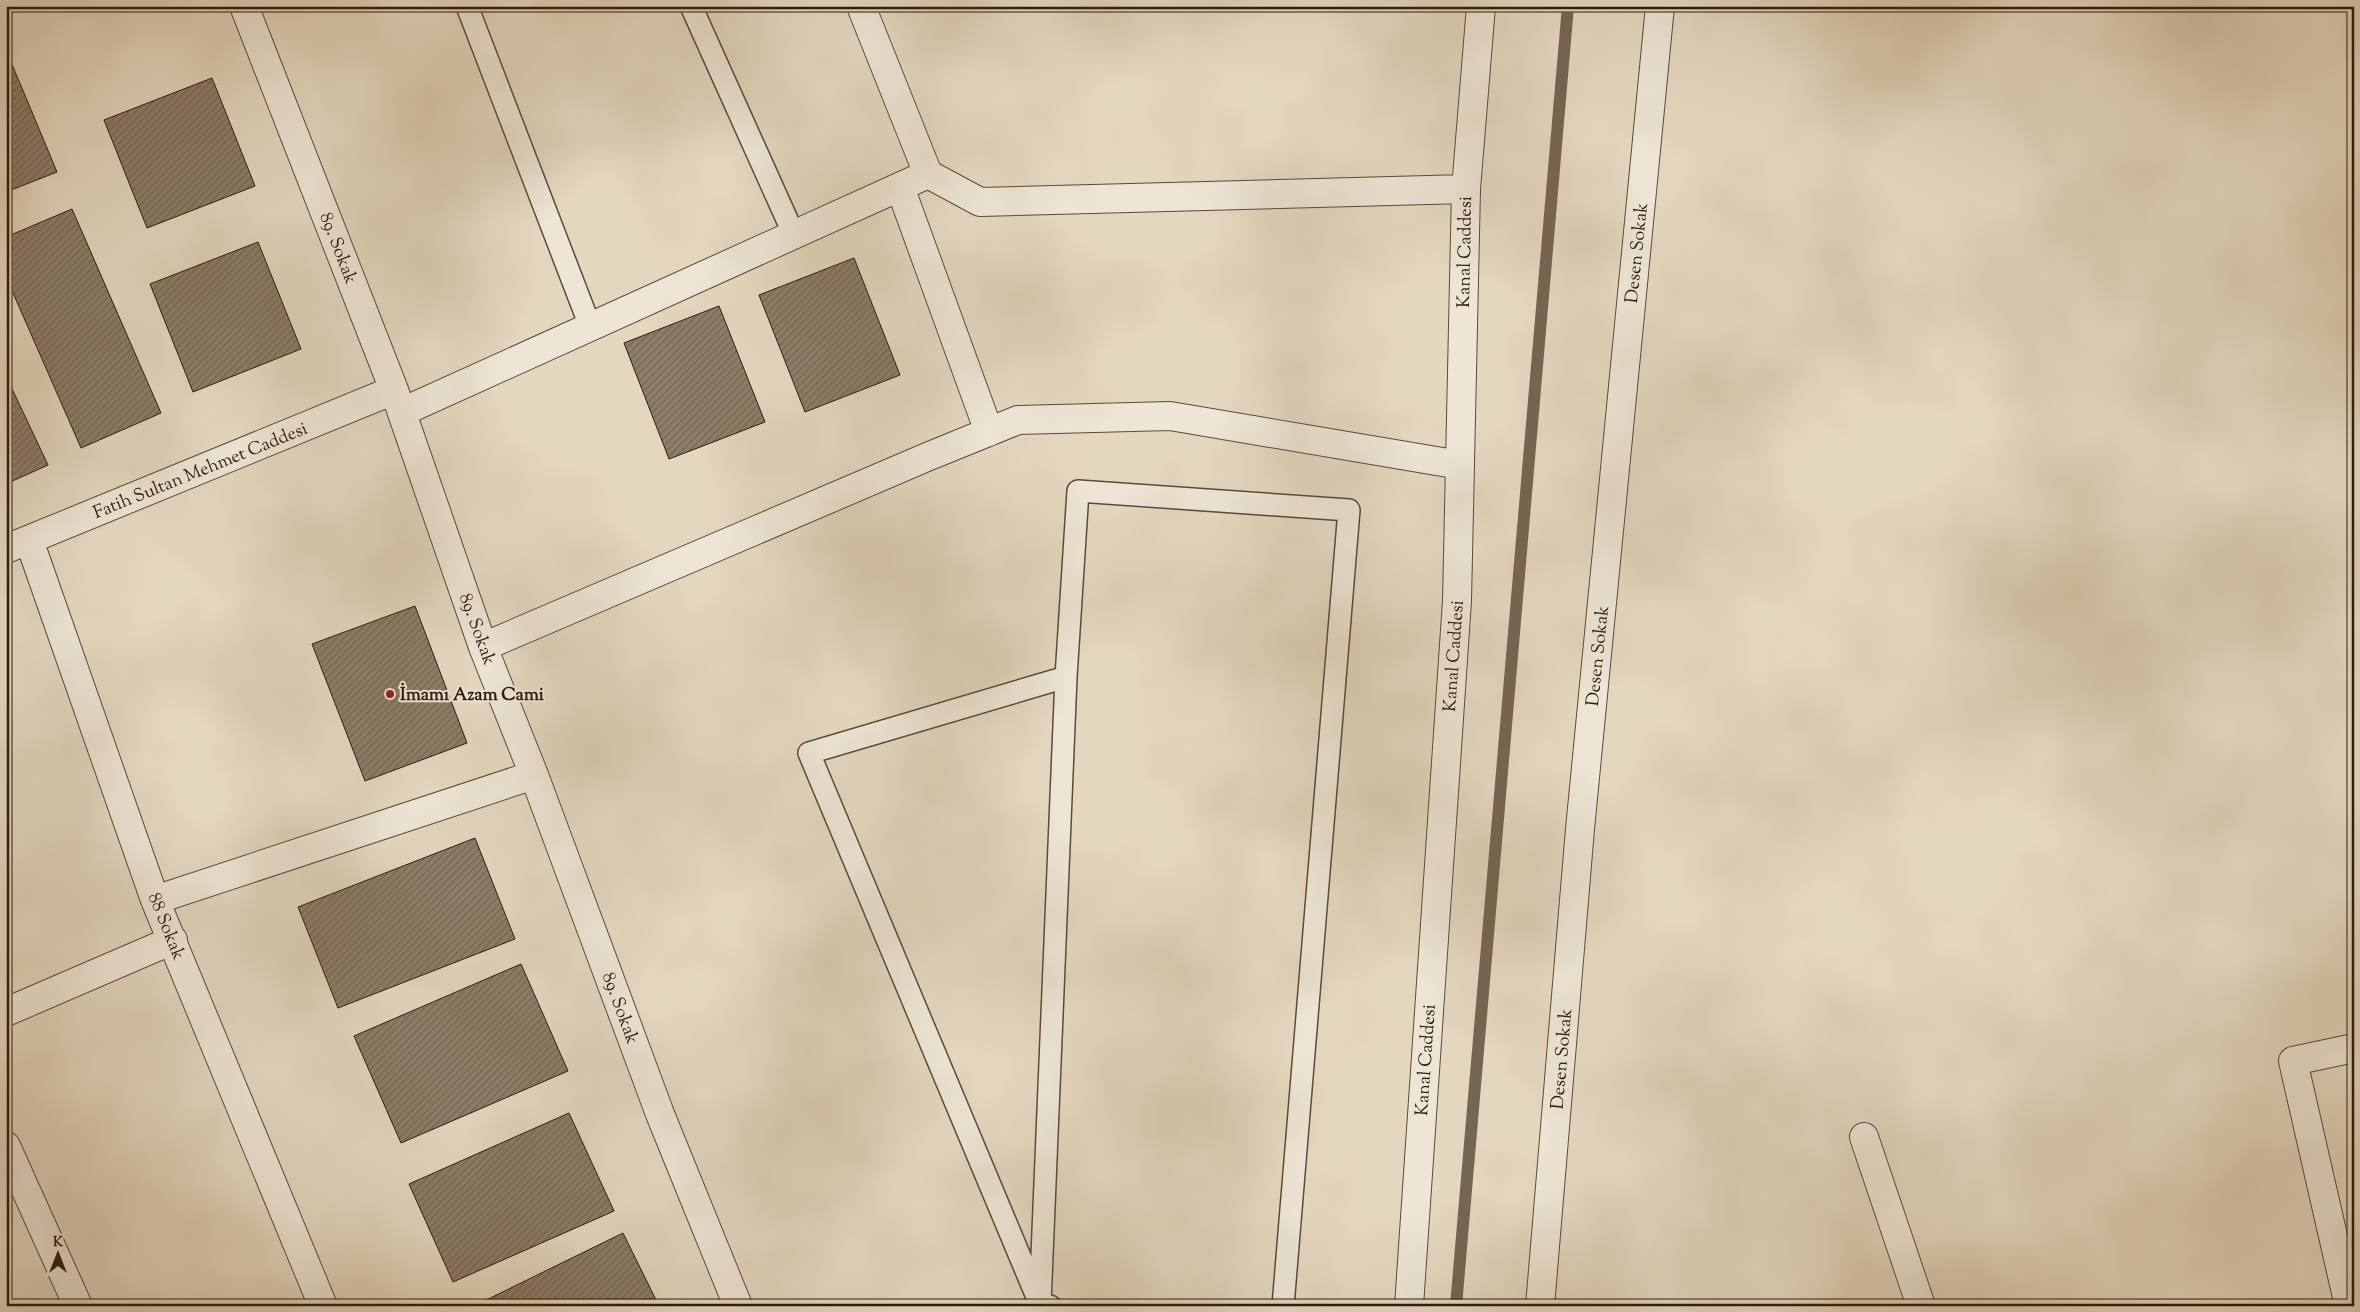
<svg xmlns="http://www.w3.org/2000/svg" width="2360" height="1312" font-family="'Sorts Mill Goudy',serif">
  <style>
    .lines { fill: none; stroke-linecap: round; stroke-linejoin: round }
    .stream { stroke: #766553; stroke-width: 12 }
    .building { fill: url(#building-hatch); stroke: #2f1b0c }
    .service-casing { stroke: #5c4a39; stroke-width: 24 }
    .minor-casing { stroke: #5c4a39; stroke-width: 30 }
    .service { stroke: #ede5d5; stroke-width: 21 }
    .minor { stroke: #ede5d5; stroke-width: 28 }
    .poi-dot { fill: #8f2418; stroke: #ede5d5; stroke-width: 2 }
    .labels { text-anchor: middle; stroke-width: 4; stroke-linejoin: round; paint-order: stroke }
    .street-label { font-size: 18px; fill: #2f1b0c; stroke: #ede5d5 }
    .poi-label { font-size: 18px; font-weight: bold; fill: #2f1b0c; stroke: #ede5d5; text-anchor: start }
  </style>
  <defs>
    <pattern id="building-hatch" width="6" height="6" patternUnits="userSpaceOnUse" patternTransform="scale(1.25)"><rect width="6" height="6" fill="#8d7d69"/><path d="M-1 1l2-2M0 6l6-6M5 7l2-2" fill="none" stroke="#746655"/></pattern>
  </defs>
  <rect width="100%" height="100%" fill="#e4d7bf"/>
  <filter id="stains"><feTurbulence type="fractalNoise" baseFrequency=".004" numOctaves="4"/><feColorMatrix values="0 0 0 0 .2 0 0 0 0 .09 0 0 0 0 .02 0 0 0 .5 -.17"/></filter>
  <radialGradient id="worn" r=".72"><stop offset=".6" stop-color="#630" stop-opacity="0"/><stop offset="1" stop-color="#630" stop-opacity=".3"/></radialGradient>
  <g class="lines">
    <!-- stream -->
    <path class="stream" d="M 1456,1306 L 1568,6"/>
  </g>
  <!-- building -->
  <path class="building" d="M 6,50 L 57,172 L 6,192 Z
    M 212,78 L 255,186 L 147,228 L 104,120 Z
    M 72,209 L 161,413 L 81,448 L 6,277 L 6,237 Z
    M 258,242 L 301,349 L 193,392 L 150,284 Z
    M 854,258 L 900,375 L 805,412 L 759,295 Z
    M 719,306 L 765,422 L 669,459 L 624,343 Z
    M 6,376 L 48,465 L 6,484 Z
    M 415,606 L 467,743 L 365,781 L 312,644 Z
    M 475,838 L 515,939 L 338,1008 L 298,907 Z
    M 521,964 L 568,1071 L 401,1143 L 354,1036 Z
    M 569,1113 L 614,1211 L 453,1282 L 409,1184 Z
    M 623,1233 L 659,1306 L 474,1306 Z"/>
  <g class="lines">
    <defs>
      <path id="service" d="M 467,6 L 590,326
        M 691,6 L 794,235
        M 1037,1297 L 809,753 L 1066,677
        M 1050,1306 L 1040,1304 L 1066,677 L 1078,491 L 1349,510 L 1283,1306"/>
      <path id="minor" d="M 244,6 L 394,390 L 483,647 L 534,775 L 660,1114 L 738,1306
        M 861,6 L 928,174 L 980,202 L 1466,189
        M 900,187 L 989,432
        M 402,412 L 928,174
        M 29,540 L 155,900 L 323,1306
        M 6,549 L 394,390
        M 483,647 L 927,457 L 1018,420 L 1170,416 L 1460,465
        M 155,900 L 534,775
        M 6,1012 L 173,940
        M 1864,1137 L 1921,1306
        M 6,1146 L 78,1306
        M 1409,1306 L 1457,601 L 1466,189 L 1481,6
        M 1540,1306 L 1580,829 L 1660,6
        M 2349,1306 L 2293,1061 L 2354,1048"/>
    </defs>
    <!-- service casing -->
    <use href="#service" class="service-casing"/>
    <!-- minor casing -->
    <use href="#minor" class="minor-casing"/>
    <!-- service -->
    <use href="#service" class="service"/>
    <!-- minor -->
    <use href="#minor" class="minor"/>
  </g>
  <!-- markers -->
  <circle class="poi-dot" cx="390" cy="694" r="5"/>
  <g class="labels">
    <!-- street labels -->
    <g class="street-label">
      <text transform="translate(339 248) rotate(69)" y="6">89. Sokak</text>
      <text transform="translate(1464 252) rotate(-89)" y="6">Kanal Caddesi</text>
      <text transform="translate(1636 253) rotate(-84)" y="6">Desen Sokak</text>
      <text transform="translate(200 470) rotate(-22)" y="6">Fatih Sultan Mehmet Caddesi</text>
      <text transform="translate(478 629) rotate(70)" y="6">89. Sokak</text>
      <text transform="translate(1453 656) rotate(-86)" y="6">Kanal Caddesi</text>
      <text transform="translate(1597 656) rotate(-84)" y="6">Desen Sokak</text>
      <text transform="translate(167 926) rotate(68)" y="6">88 Sokak</text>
      <text transform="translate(621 1008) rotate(70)" y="6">89. Sokak</text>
      <text transform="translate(1561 1059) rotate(-85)" y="6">Desen Sokak</text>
      <text transform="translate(1425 1060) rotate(-86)" y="6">Kanal Caddesi</text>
    </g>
    <!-- poi labels -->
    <g class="poi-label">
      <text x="400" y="700">İmamı Azam Cami</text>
    </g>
  </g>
  <!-- margin -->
  <rect width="2360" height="1312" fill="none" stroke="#e4d7bf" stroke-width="25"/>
  <rect x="8" y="8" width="2345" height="1297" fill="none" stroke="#2f1b0c" stroke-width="2.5"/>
  <rect x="12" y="12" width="2335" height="1287" fill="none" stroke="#2f1b0c"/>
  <!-- north arrow -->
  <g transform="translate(58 1254)" stroke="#ede5d5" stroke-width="4" paint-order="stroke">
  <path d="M0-4L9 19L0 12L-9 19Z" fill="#2f1b0c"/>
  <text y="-8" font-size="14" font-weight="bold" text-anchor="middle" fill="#2f1b0c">K</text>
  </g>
  <rect width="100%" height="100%" filter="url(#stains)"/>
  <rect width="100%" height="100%" fill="url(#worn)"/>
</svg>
